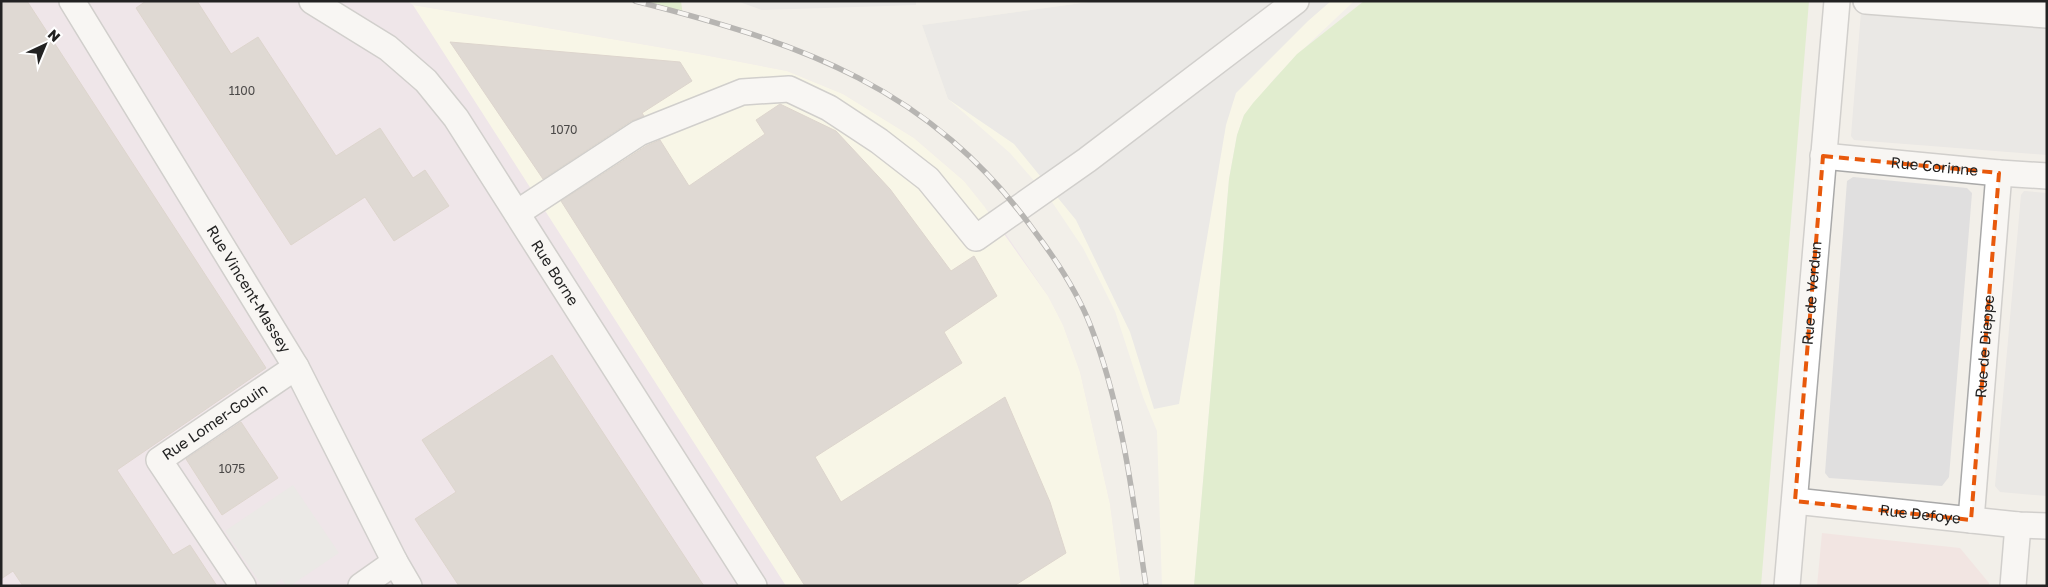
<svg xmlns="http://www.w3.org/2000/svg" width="2048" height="587" font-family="'Golos Text',sans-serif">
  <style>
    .residential { fill: #e0dfdf }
    .commercial { fill: #f2dad9 }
    .industrial { fill: #ebdbe8 }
    .education { fill: #ffffe5 }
    .grass { fill: #cdebb0 }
    .parking { fill: #e2e2e2 }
    .building { fill: #c7bfb8; stroke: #c4b6ab }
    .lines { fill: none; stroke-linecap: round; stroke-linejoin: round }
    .minor-casing { stroke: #a9a9a9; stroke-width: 28 }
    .minor { stroke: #fff; stroke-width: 25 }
    .rail-casing { stroke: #707070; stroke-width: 5.5 }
    .rail { stroke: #fff; stroke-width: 4; stroke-dasharray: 11; stroke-linecap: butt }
    .marked { fill: none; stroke: #e8590c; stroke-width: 4; stroke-dasharray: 10 6; stroke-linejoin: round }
    .labels { text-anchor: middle; stroke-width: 4; stroke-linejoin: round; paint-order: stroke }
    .number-label { font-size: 12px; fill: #4b4948 }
    .street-label { font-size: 15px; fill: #222; stroke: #fff }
  </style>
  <rect width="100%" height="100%" fill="#f2efe9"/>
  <!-- residential -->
  <path class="residential" d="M 737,1 L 916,1 L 916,5 L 762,10 Z
    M 1865,9 L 2047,23 L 2047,155 L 1854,140 L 1851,136 L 1861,12 Z
    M 1853,177 L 1967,188 L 1972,193 L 1949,477 L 1942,486 L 1829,478 L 1825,473 L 1847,181 Z
    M 2024,191 L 2047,193 L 2047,496 L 2000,492 L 1995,486 L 2021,195 Z"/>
  <!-- commercial -->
  <path class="commercial" d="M 1822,533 L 1960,548 L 1989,583 L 1989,586 L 1817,586 Z"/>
  <!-- industrial -->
  <path class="industrial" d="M 1,1 L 407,1 L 413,5 L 699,54 L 787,71 L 843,94 L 914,138 L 964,181 L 1005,233 L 1048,296 L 1063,325 L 1080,372 L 1110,504 L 1121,586 L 1,586 Z"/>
  <!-- education -->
  <path class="education" d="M 1096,1 L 1354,1 L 1297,55 L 1274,79 L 1244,115 L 1237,135 L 1229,179 L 1194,586 L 1162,586 L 1157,431 L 1143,397 L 1115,311 L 1105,291 L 1083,248 L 1050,199 L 1010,153 L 948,99 L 922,25 Z
    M 413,5 L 699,54 L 787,71 L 843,94 L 914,138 L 964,181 L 984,206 L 1048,296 L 1063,325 L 1080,372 L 1110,504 L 1121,586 L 786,586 Z"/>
  <!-- grass -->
  <path class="grass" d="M 633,1 L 681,1 L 683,16 Z
    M 1364,1 L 1809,1 L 1761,586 L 1194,586 L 1229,179 L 1237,135 L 1244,115 L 1253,103 L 1297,54 Z"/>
  <!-- parking -->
  <path class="parking" d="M 1096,1 L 1331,1 L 1308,21 L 1236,93 L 1226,125 L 1179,404 L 1154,409 L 1130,332 L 1076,220 L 1014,144 L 948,99 L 922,25 Z
    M 293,485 L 339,553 L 290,586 L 286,586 L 282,579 L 272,586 L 262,586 L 225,531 Z"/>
  <!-- building -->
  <path class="building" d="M 1,1 L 27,1 L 266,368 L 117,470 L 173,555 L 190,545 L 217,586 L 23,586 L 13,571 L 1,579 Z
    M 146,1 L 197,1 L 231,54 L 258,37 L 336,156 L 380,128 L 413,178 L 425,170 L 449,206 L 394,241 L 365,197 L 291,245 L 136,8 Z
    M 450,42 L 680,62 L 692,81 L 642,113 L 644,116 L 631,121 L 543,179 Z
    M 780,104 L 836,131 L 890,189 L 951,271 L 974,256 L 997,296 L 944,332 L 962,363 L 815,457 L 841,502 L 1005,397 L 1050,502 L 1066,553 L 1014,586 L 805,586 L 561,201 L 646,146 L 660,140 L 689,186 L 765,134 L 756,120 Z
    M 552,355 L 704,586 L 459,586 L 415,519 L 456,492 L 422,440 Z
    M 241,422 L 278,478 L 222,515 L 186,459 Z"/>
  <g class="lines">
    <defs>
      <g id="minor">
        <path id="s1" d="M 72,1 L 296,367 L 395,562 L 409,586"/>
        <path id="s2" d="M 312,1 L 388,48 L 426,81 L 456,118 L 754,586"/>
        <path d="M 1866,1 L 2047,15"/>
        <path id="s3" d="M 1823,156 L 1999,173 L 2047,176"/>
        <path d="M 517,213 L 639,133 L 742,92 L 789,89 L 829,108 L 879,141 L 928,179 L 976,238 L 1087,160 L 1296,1"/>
        <path id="s4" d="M 1795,501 L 2018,525 L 2047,526"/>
        <path id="s5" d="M 1971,520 L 1999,173"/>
        <path id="s6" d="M 243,586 L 159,460 L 296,367"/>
        <path d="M 361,586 L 395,562"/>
        <path id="s7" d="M 1787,586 L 1837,1"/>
        <path d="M 2013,586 L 2018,525"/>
      </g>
    </defs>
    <!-- minor casing -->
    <use href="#minor" class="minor-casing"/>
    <!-- minor -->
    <use href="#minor" class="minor"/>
    <defs>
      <path id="rail" d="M 635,1 C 801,43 931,87 1035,232 C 1057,261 1078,293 1091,327 C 1123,410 1133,499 1146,586"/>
    </defs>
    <!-- rail casing -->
    <use href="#rail" class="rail-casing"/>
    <!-- rail -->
    <use href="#rail" class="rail"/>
  </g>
  <!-- marked area -->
  <path d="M0 0H2048V587H0ZM 1823,156 L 1999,173 L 1971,520 L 1795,501 Z" fill="#f2efe9" fill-opacity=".55" fill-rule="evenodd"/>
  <path class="marked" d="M 1823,156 L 1999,173 L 1971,520 L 1795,501 Z"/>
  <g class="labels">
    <!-- number labels -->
    <g class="number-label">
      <text x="242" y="95">1100</text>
      <text x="564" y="134">1070</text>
      <text x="232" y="473">1075</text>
    </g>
    <!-- street labels -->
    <g class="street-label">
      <text dy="5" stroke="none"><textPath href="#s3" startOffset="112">Rue Corinne</textPath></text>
      <text dy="5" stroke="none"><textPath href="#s2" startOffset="371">Rue Borne</textPath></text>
      <text dy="5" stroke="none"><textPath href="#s1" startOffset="338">Rue Vincent-Massey</textPath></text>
      <text dy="5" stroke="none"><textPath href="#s7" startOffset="294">Rue de Verdun</textPath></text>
      <text dy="5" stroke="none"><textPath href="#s5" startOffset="174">Rue de Dieppe</textPath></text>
      <text dy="5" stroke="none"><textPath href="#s6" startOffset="219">Rue Lomer-Gouin</textPath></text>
      <text dy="5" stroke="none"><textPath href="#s4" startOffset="126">Rue Defoye</textPath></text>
    </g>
  </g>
  <!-- border -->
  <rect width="2048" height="587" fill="none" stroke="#222222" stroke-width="5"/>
  <!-- north arrow -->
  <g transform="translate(45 45) rotate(44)" stroke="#ffffff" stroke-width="4" paint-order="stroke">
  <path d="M0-4L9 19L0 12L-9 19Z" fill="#222222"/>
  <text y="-8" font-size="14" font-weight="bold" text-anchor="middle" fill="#222222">N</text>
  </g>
</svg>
